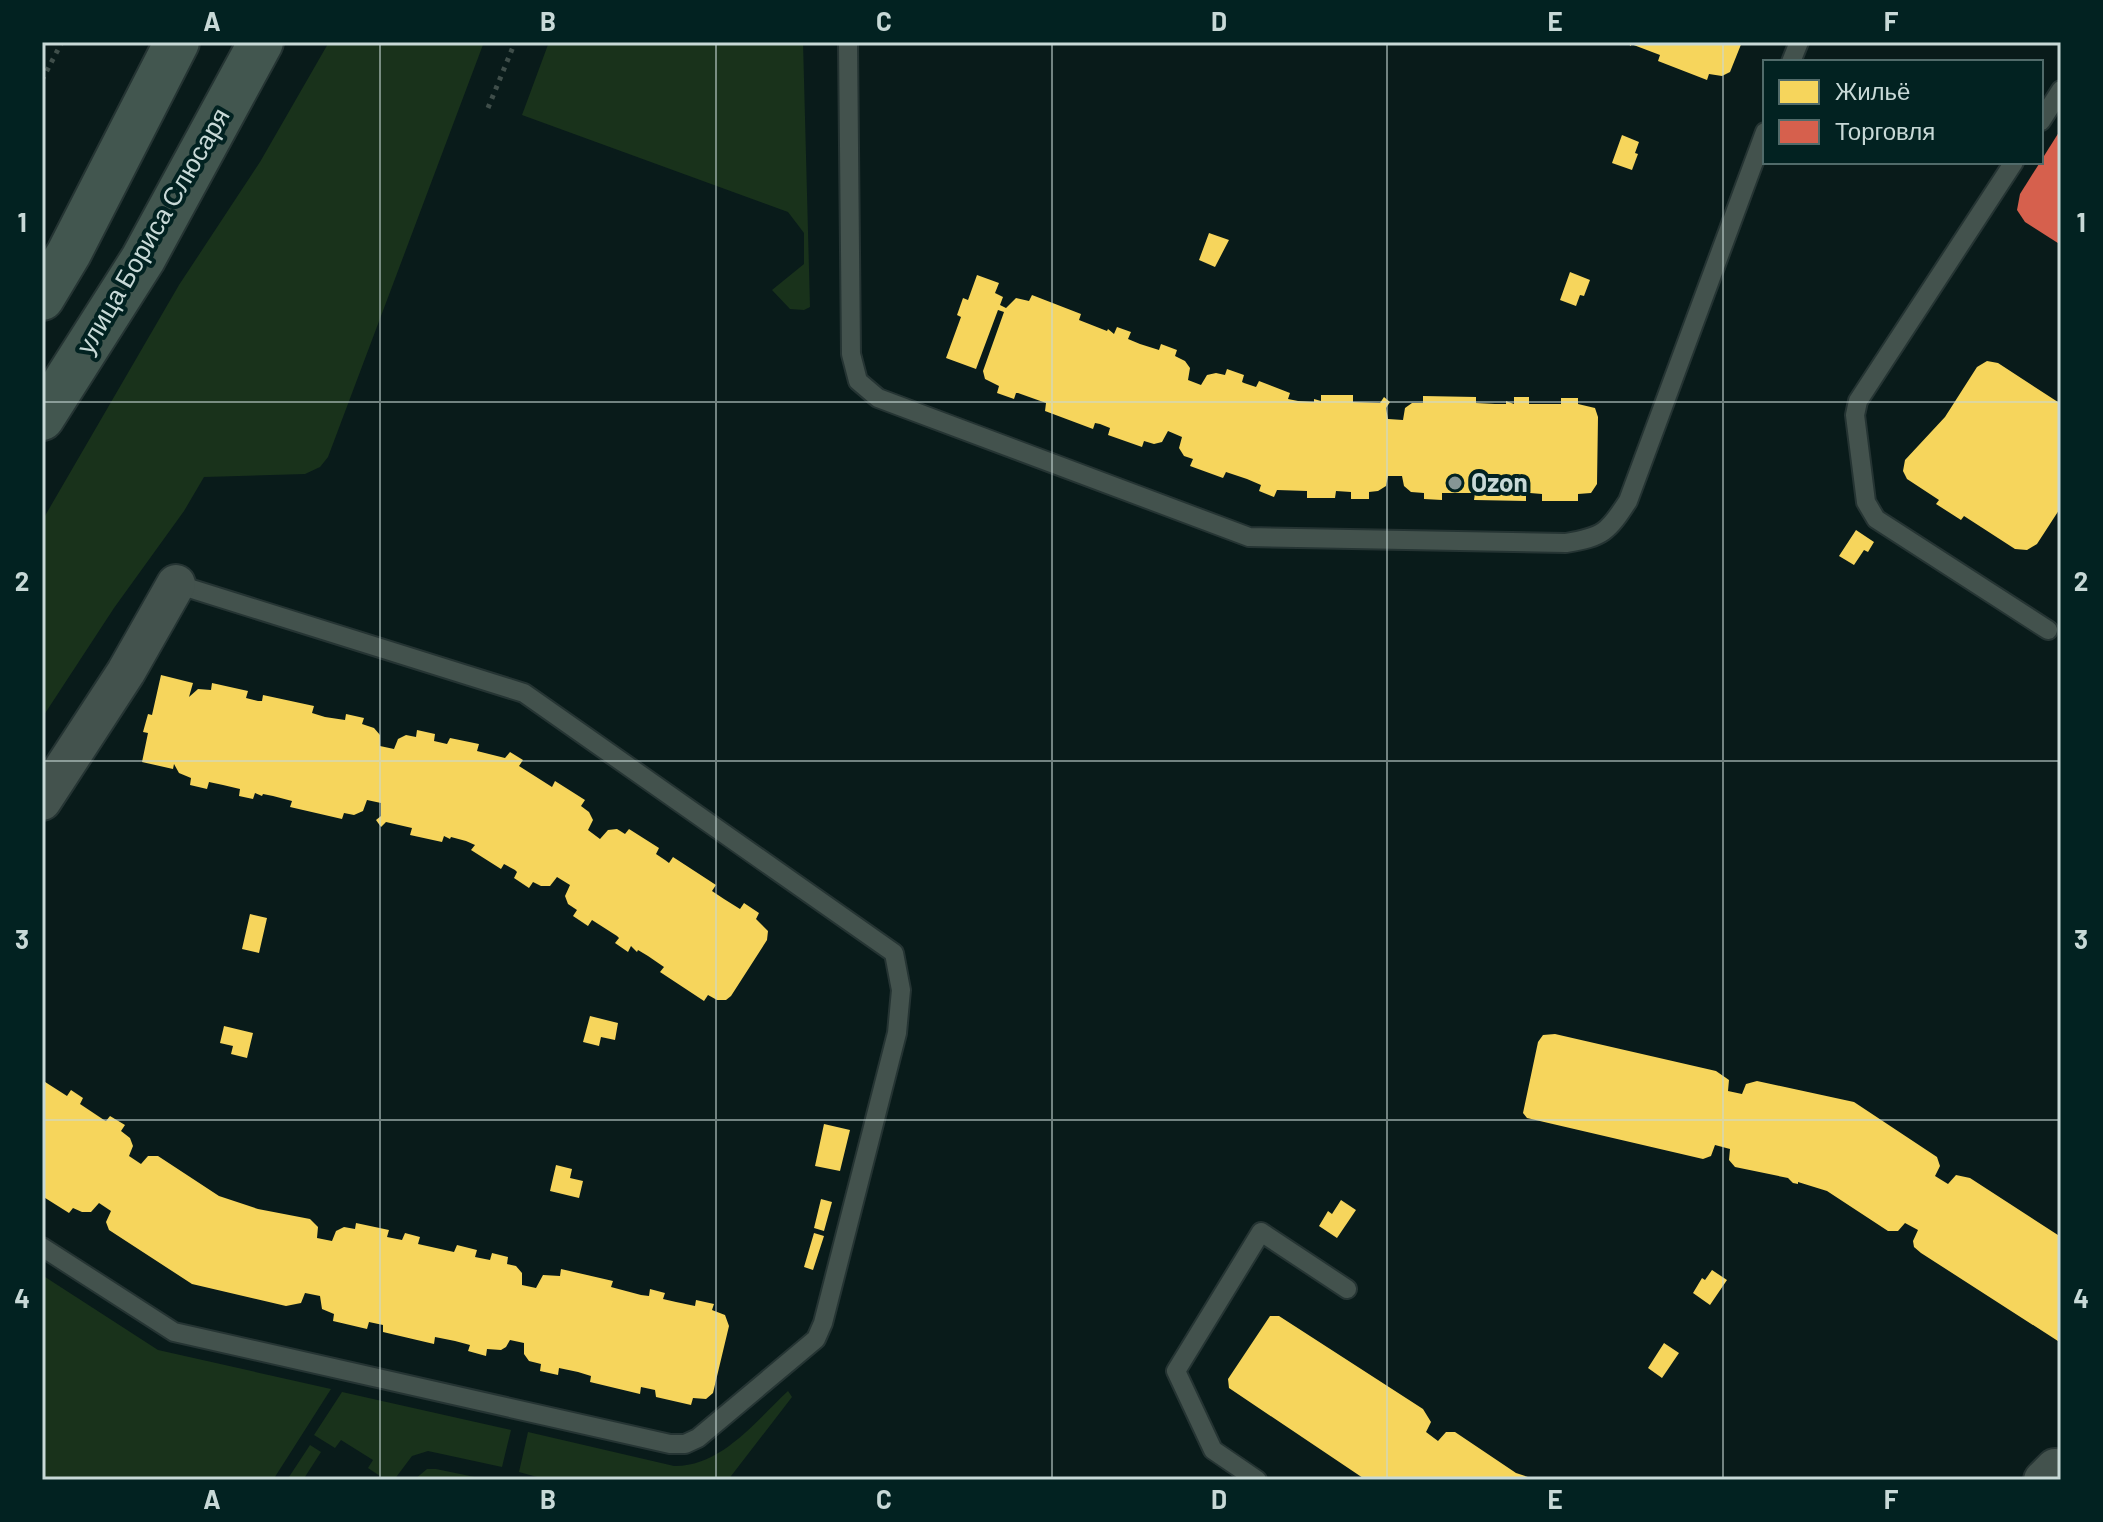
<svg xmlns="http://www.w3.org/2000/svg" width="2103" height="1522" font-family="Barlow,sans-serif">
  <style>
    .green { fill: #19321b }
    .homes { fill: #f6d55c }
    .shops { fill: #d6604d }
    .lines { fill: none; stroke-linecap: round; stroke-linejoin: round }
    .service-casing { stroke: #253433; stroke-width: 22 }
    .minor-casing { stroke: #253433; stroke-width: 42 }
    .secondary-casing { stroke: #253433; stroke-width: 48 }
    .path { stroke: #3f4e4a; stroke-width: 5; stroke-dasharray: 4 6; stroke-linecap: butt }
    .service { stroke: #43524d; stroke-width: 18 }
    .minor { stroke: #43524d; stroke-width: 38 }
    .secondary { stroke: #42564f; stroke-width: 44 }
    .grid { fill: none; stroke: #c8d9d7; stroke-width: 2; stroke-opacity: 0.55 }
    .poi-dot { fill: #859695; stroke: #022221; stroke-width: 3 }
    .labels { text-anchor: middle; stroke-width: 8; stroke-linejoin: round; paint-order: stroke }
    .street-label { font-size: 26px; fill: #c8d9d7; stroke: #022221 }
    .poi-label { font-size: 26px; font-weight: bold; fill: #c8d9d7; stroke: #022221; text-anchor: start }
    .neatline { fill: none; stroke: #c8d9d7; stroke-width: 3 }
    .grid-label { font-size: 26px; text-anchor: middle; font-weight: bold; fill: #c8d9d7 }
  </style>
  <rect width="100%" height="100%" fill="#091b1a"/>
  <!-- green -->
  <path class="green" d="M 329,42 L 484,42 L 328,457 L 320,467 L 305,474 L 204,477 L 184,511 L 114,608 L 42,718 L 42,521 L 179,285 L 260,162 Z
    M 549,42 L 803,42 L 810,307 L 804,310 L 790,309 L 772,290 L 804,264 L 804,233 L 788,212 L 522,115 Z
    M 42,1275 L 158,1350 L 331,1389 L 273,1480 L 42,1480 Z
    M 788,1391 L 792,1397 L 728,1480 L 548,1480 L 519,1472 L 528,1432 L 674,1466 C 721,1467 756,1421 788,1391 Z
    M 342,1392 L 511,1430 L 502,1467 L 428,1451 L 412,1456 L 394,1480 L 386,1480 L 368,1468 L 373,1460 L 341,1440 L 335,1448 L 314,1435 Z
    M 310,1445 L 321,1452 L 303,1480 L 287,1480 Z
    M 427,1469 L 436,1469 L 489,1480 L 414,1480 Z"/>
  <!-- homes -->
  <path class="homes" d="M 1625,42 L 1742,42 L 1730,72 L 1722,76 L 1709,74 L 1707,80 L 1658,61 L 1660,55 L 1631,44 L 1631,46 Z
    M 1622,135 L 1639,142 L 1635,153 L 1638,154 L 1632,170 L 1612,163 Z
    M 1209,233 L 1229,240 L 1215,267 L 1199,260 Z
    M 1570,272 L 1590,280 L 1584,296 L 1580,295 L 1576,306 L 1560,300 Z
    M 977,275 L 999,283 L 995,293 L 1003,297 L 1000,305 L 1006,308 L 1016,298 L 1029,301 L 1032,295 L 1081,314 L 1079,320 L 1107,331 L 1108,329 L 1114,334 L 1117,327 L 1131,332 L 1128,339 L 1140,344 L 1159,350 L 1161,344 L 1177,350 L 1175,356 L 1185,361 L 1190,368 L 1188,380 L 1201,385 L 1207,375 L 1216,373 L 1225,375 L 1227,369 L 1244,375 L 1242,382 L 1244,383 L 1256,387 L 1259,381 L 1290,393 L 1288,399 L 1298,401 L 1314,402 L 1314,399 L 1321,401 L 1321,395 L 1353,395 L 1353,402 L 1380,403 L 1384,397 L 1390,402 L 1386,408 L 1388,419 L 1403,420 L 1405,408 L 1412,403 L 1423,403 L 1423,396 L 1476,397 L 1476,403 L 1495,404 L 1506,404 L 1506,401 L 1514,404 L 1514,397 L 1529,397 L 1529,404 L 1561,404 L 1561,398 L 1578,398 L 1578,404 L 1595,408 L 1598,417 L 1597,484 L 1591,493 L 1578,494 L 1578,501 L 1542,501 L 1542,494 L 1530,493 L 1526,494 L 1526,501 L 1474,500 L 1475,493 L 1442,493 L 1442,500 L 1424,499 L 1424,493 L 1411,492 L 1404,486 L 1402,476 L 1388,476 L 1386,486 L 1378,491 L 1369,492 L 1369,499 L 1351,499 L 1351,492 L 1336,491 L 1335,498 L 1307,498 L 1307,491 L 1277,490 L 1274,497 L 1259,491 L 1261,485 L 1247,479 L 1226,472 L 1223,478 L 1190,466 L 1193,459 L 1184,456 L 1179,448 L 1182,437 L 1168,431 L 1162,442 L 1154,444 L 1144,441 L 1142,447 L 1108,435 L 1110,428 L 1100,424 L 1095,423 L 1093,429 L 1045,411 L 1046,403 L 1018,393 L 1016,393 L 1014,399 L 997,393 L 999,386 L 985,379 L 983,371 L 1004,312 L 998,310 L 976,369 L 946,358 L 961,317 L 957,315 L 963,298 L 968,300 Z
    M 1987,361 L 1998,363 L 2061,404 L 2061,507 L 2037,544 L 2027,550 L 2015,549 L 1964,516 L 1961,520 L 1936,504 L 1939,500 L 1907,479 L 1903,471 L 1905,460 L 1945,417 L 1977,367 Z
    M 1856,530 L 1874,542 L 1868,552 L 1864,550 L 1854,565 L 1839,556 Z
    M 161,675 L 193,683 L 189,697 L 198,689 L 211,690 L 212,683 L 248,691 L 246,698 L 258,701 L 262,701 L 263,695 L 314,706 L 312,713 L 325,717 L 345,720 L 346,714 L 364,718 L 362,724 L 374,728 L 380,735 L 380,746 L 394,749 L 398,739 L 406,735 L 416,737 L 417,730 L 435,734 L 434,741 L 447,744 L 450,738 L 479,744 L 477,751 L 505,758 L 510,752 L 523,760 L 519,766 L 552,787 L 555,781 L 585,800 L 581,806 L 589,812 L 593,820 L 588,830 L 600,839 L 608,830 L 617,829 L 625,834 L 629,829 L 659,848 L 656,854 L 665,860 L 669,863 L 673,857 L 716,885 L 712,891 L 724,899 L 740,909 L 744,903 L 759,913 L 756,919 L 768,931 L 767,940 L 731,996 L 726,1000 L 717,1000 L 708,995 L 704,1001 L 660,972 L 664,967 L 648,956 L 638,950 L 637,952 L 631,946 L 628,952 L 615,943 L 619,938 L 617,936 L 592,920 L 588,926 L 573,916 L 577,910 L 568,904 L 565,896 L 570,885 L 557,877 L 550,886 L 541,886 L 533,882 L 529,888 L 514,878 L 517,872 L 515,870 L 504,864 L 501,869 L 471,850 L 475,845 L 466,841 L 451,837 L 450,839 L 444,836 L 442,842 L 410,835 L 412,828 L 386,822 L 381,827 L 376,820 L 381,816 L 381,803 L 367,800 L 363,811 L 354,815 L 344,813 L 342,819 L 290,807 L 292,801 L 273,796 L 263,794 L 262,796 L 255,793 L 253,799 L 239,796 L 240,789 L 223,785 L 209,782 L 207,789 L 190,785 L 191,778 L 179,773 L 174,764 L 173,769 L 142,762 L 148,733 L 143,732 L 148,714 L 152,715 Z
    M 250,914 L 267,918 L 259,953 L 242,949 Z
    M 590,1016 L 618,1023 L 615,1040 L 601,1037 L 599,1046 L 583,1042 Z
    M 224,1026 L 253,1033 L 247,1058 L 231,1054 L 233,1046 L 220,1043 Z
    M 1555,1034 L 1716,1071 L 1729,1080 L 1728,1091 L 1742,1094 L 1746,1084 L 1757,1081 L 1854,1102 L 1937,1157 L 1940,1166 L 1935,1176 L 1948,1184 L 1956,1175 L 1970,1178 L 2061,1237 L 2061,1343 L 1921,1253 L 1914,1247 L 1913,1241 L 1918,1230 L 1905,1223 L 1898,1231 L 1888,1231 L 1827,1191 L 1798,1182 L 1798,1184 L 1793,1183 L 1788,1178 L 1735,1167 L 1729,1160 L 1730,1149 L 1715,1145 L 1711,1156 L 1703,1159 L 1527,1118 L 1523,1113 L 1538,1042 L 1543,1035 Z
    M 42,1080 L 67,1096 L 71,1090 L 83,1098 L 80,1104 L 104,1120 L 106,1121 L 110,1116 L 125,1125 L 121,1131 L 130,1138 L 133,1146 L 129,1156 L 141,1164 L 148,1156 L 158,1156 L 219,1196 L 258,1209 L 310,1219 L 318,1227 L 317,1238 L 332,1241 L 336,1231 L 344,1227 L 355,1229 L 356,1223 L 389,1230 L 387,1237 L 402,1240 L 405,1233 L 420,1237 L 418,1244 L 454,1252 L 457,1245 L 477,1250 L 475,1257 L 490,1260 L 492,1253 L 508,1257 L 507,1264 L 516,1266 L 522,1273 L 522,1285 L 536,1288 L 543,1275 L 560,1276 L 561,1269 L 613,1281 L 611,1287 L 641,1295 L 649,1296 L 650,1289 L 665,1293 L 663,1299 L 676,1302 L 695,1306 L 696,1300 L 714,1304 L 712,1310 L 725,1315 L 729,1326 L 713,1393 L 706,1399 L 693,1398 L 691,1405 L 656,1397 L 655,1390 L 641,1387 L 640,1394 L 590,1382 L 591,1376 L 578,1372 L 559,1368 L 558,1375 L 540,1371 L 541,1364 L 529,1361 L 524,1354 L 524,1343 L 510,1340 L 506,1347 L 501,1350 L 487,1349 L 486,1356 L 468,1351 L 470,1345 L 455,1341 L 435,1337 L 434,1344 L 383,1332 L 383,1325 L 369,1322 L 367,1329 L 333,1321 L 334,1314 L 322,1309 L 320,1296 L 305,1293 L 301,1303 L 286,1306 L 192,1284 L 109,1230 L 106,1222 L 111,1211 L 99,1203 L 91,1212 L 82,1212 L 73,1208 L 69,1213 L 42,1196 Z
    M 824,1124 L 850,1130 L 840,1171 L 815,1166 Z
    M 556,1165 L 572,1169 L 570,1178 L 583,1181 L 579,1198 L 550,1191 Z
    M 821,1199 L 832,1202 L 824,1231 L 814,1228 Z
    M 1341,1200 L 1356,1210 L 1337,1238 L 1319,1226 L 1328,1211 L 1332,1214 Z
    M 814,1233 L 824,1236 L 813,1270 L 804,1267 Z
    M 1712,1270 L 1727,1280 L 1710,1305 L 1693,1293 L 1702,1278 L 1705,1280 Z
    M 1270,1316 L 1279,1316 L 1423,1409 L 1431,1422 L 1426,1432 L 1438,1441 L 1446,1432 L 1455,1432 L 1516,1473 L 1537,1480 L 1366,1480 L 1229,1388 L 1228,1379 Z
    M 1664,1343 L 1679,1353 L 1662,1378 L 1648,1368 Z"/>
  <!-- shops -->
  <path class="shops" d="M 2061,129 L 2061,245 L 2025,222 L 2017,210 L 2020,194 Z"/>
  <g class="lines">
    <defs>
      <path id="service" d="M 848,42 L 851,354 L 858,381 L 878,398 L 1249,537 L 1566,543 C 1603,537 1608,532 1628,501 L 1765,132
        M 1791,62 L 1799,42
        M 2041,121 L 2061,90
        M 2014,162 L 1858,401 L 1855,415 L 1866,502 L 1876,519 L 2048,630
        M 42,1247 L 174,1332 L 670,1444 L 685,1444 L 698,1438 L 816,1339 L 823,1323 L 897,1033 L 901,990 L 894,953 L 524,693 L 176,584
        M 1257,1480 L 1213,1450 L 1176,1371 L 1261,1232 L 1347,1289"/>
      <path id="minor" d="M 42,801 L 126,672 L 176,584
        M 2043,1480 L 2055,1468"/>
      <path id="secondary" d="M 42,298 L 69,253 L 177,42
        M 42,418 L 143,259 L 261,42"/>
    </defs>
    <!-- service casing -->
    <use href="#service" class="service-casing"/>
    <!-- minor casing -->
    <use href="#minor" class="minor-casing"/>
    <!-- secondary casing -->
    <use href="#secondary" class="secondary-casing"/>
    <!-- path -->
    <path class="path" d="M 42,80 L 62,42
      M 488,108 L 515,42"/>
    <!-- service -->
    <use href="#service" class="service"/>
    <!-- minor -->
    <use href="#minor" class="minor"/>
    <!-- secondary -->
    <use href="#secondary" class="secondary"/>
  </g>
  <!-- grid -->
  <path class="grid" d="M 380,42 L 380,1480M 716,42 L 716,1480M 1052,42 L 1052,1480M 1387,42 L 1387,1480M 1723,42 L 1723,1480M 42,402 L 2061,402M 42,761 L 2061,761M 42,1120 L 2061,1120"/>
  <!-- markers -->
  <circle class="poi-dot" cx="1455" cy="483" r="8"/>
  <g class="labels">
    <!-- street labels -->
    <g class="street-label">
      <text transform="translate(153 231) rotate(-60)" y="9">улица Бориса Слюсаря</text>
    </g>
    <!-- poi labels -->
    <g class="poi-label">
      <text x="1471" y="492">Ozon</text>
    </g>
  </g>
  <!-- border -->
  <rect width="2103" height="1522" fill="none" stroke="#022221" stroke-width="88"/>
  <!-- legend -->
  <rect x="1763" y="60" width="280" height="104" fill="#022221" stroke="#516b6a" stroke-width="2"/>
  <rect x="1779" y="80" width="40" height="24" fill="#f6d55c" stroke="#516b6a" stroke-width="2"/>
  <text x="1835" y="100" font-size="24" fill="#c8d9d7">Жильё</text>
  <rect x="1779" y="120" width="40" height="24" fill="#d6604d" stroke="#516b6a" stroke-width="2"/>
  <text x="1835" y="140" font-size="24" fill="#c8d9d7">Торговля</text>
  <rect x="44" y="44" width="2015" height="1434" class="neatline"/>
  <g class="grid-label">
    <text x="212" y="31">A</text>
    <text x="548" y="31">B</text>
    <text x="884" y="31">C</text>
    <text x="1219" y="31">D</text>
    <text x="1555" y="31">E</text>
    <text x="1891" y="31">F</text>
    <text x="22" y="232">1</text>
    <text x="2081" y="232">1</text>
    <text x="22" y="591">2</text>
    <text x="2081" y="591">2</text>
    <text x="22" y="949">3</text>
    <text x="2081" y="949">3</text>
    <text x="22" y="1308">4</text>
    <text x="2081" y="1308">4</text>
    <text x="212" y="1509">A</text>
    <text x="548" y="1509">B</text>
    <text x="884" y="1509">C</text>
    <text x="1219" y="1509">D</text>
    <text x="1555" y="1509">E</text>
    <text x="1891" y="1509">F</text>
  </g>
</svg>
